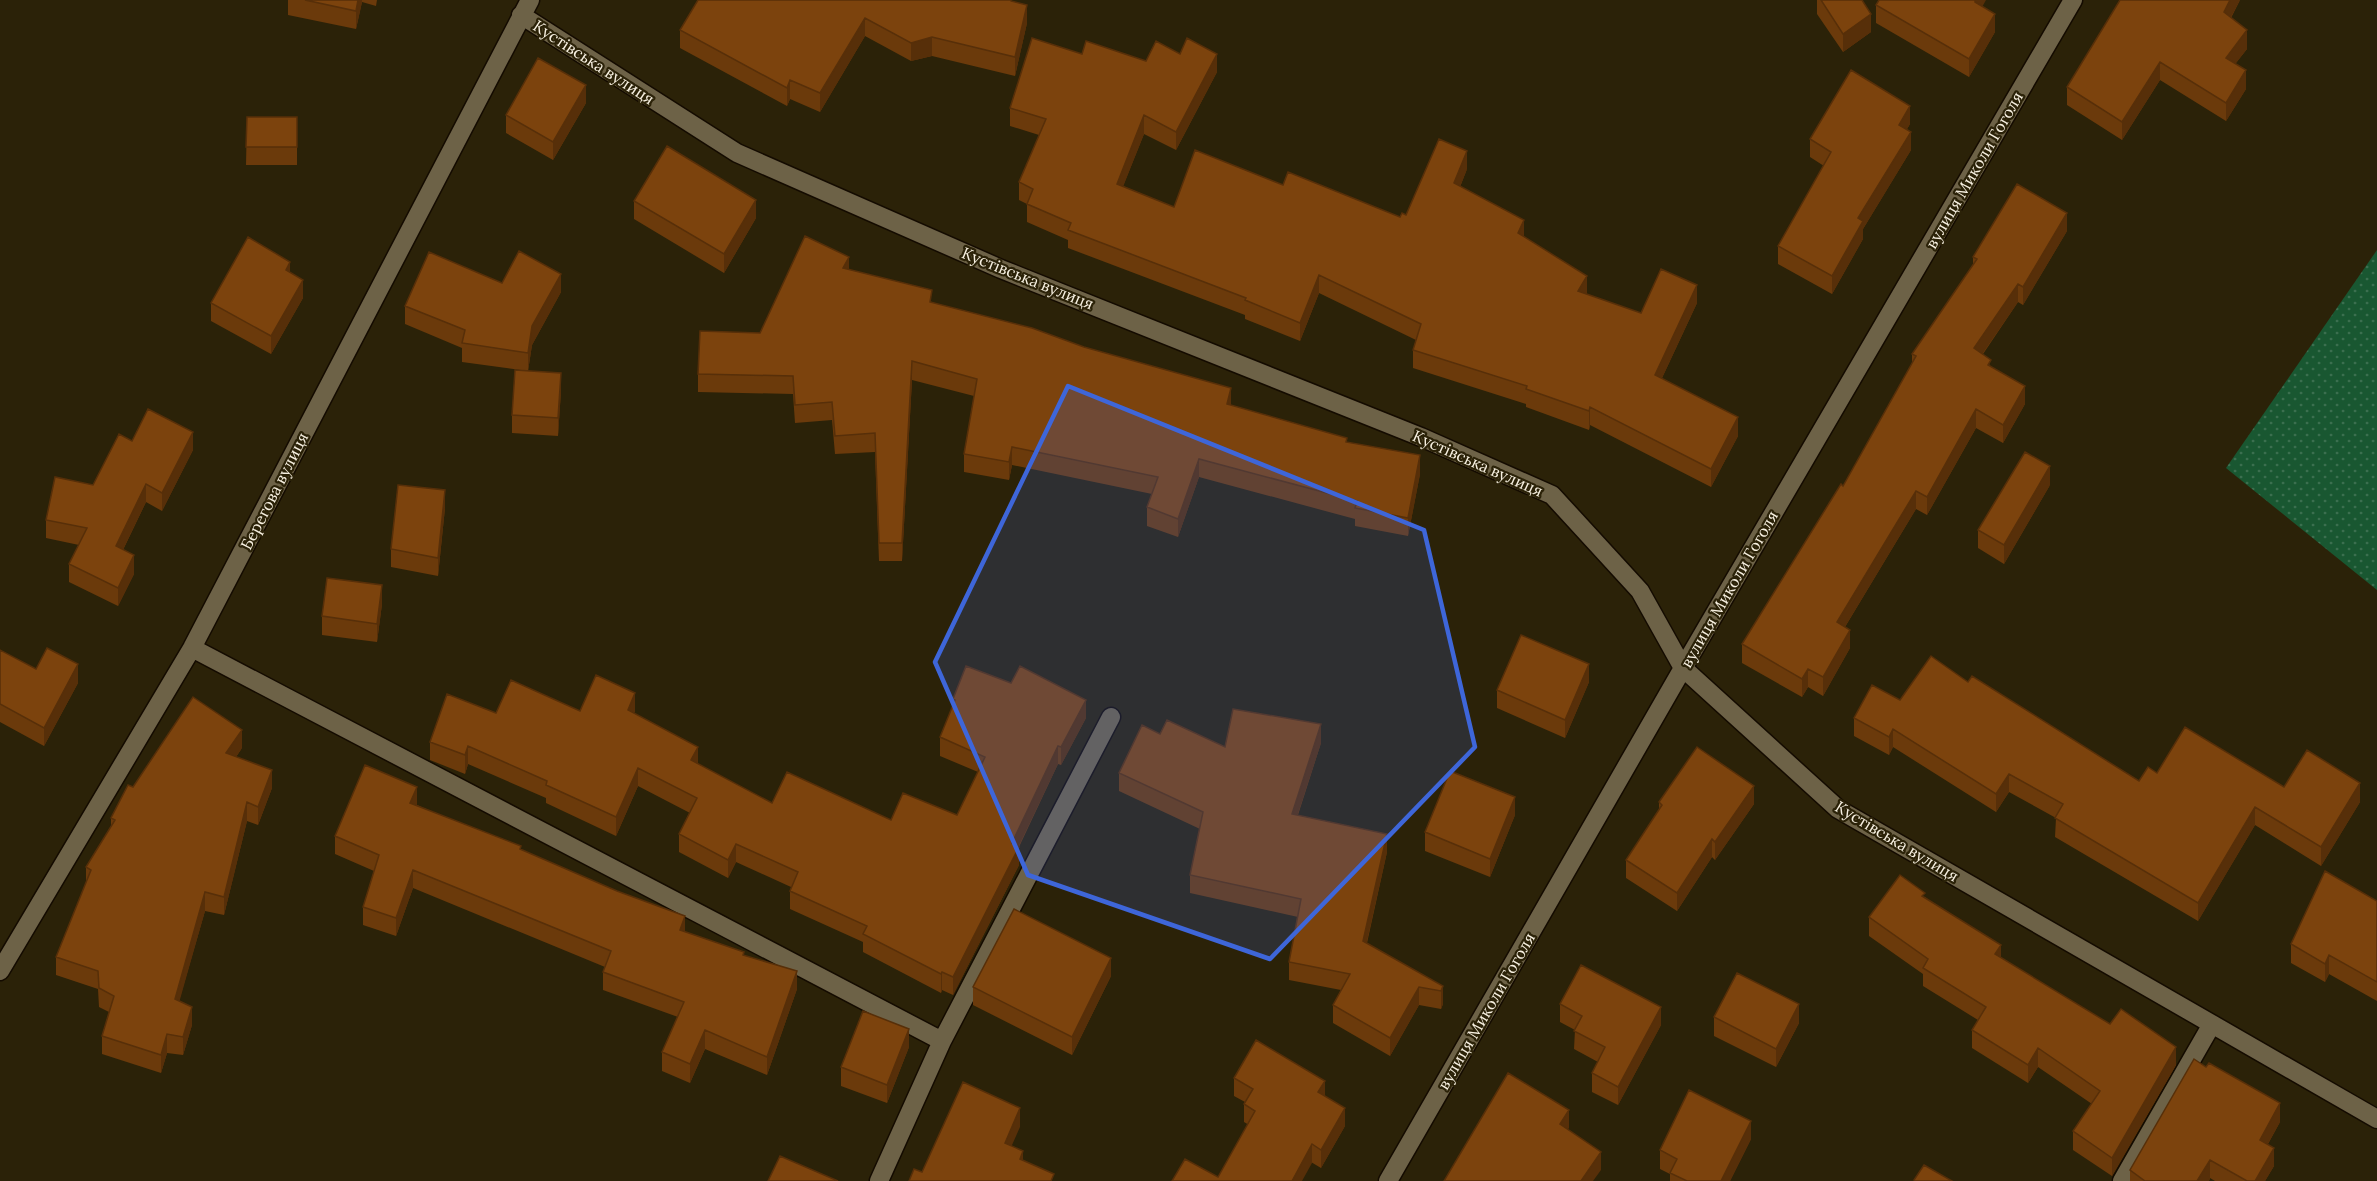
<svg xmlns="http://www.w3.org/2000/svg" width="2377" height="1181" font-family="Lora,serif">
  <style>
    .grass { fill: url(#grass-dots) }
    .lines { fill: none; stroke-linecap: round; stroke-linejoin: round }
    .street-casing { stroke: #140b00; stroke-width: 21 }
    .street { stroke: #6d6247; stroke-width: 18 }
    .wall { fill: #6b3a0b }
    .shaded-wall { fill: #572f09 }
    .building { fill: #7c430d; stroke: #572f09; stroke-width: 1.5 }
    .marked { fill: #3e66d9; fill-opacity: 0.2; stroke: #3e66d9; stroke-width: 4.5; stroke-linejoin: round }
    .labels { text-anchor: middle; stroke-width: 4.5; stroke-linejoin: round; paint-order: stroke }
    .street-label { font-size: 16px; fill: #f7f0e1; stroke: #2b2208 }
  </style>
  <defs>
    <pattern id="grass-dots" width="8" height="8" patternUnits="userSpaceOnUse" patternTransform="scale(1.5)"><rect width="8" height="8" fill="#195731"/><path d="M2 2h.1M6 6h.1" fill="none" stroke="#3b6f4f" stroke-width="1.8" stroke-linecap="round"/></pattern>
  </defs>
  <rect width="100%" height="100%" fill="#2b2208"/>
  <!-- grass -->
  <path class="grass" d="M 2377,250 L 2377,590 L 2226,468 Z"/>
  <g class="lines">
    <defs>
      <path id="street" d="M 521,15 L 737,153 L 1001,269 L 1421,437 L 1552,495 L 1640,591 L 1683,668 L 1838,809 L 2377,1119
        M 192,648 L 942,1041 L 879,1181
        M 0,971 L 192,648 L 530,0
        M 942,1041 L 1111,717
        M 1388,1181 L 1683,668 L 2073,0
        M 2122,1181 L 2212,1024"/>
    </defs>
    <!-- street casing -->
    <use href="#street" class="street-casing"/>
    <!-- street -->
    <use href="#street" class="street"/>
  </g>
  <!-- wall -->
  <path class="wall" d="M 288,0 L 377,0 L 376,6 L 362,2 L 356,29 L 288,15 Z
    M 1817,0 L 1862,0 L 1871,32 L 1843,52 L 1817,14 Z
    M 2240,0 L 2231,18 L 2247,49 L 2235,64 L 2246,89 L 2226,121 L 2160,80 L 2122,140 L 2067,105 L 2067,87 Z
    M 1013,2 L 1027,23 L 1015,76 L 932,56 L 911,61 L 865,36 L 820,112 L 790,99 L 787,106 L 680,48 L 680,30 Z
    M 1876,5 L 1982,6 L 1995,32 L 1969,77 L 1876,23 Z
    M 1082,54 L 1146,61 L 1217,72 L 1176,150 L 1144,134 L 1123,186 L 1174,207 L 1283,185 L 1400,217 L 1406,215 L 1467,169 L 1460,187 L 1524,237 L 1587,295 L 1641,313 L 1697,303 L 1662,378 L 1738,436 L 1711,487 L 1590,425 L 1589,430 L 1526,407 L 1526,404 L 1413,368 L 1413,350 L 1416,340 L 1319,293 L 1300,341 L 1245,319 L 1245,315 L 1068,248 L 1068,240 L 1027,222 L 1027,204 L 1019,200 L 1019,182 L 1039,135 L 1010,126 L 1010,108 Z
    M 586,103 L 553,160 L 506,133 L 506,115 Z
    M 247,117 L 297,117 L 297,165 L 246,165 Z
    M 1910,124 L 1907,129 L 1911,150 L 1863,229 L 1863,239 L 1832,294 L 1778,264 L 1778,246 L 1824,166 L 1810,157 L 1810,139 Z
    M 634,201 L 756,218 L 724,273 L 634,219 Z
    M 2067,231 L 2023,305 L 2018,302 L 1983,354 L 1991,367 L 2025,404 L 2003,443 L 1976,428 L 1927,515 L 1916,509 L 1845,627 L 1850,648 L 1823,696 L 1808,687 L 1802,697 L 1742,663 L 1742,644 L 1843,486 L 1912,363 L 1912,354 L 1973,265 L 1973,257 Z
    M 849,269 L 932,302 L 1231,405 L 1347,442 L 1420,474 L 1408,536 L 1355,526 L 1355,519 L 1199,477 L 1178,537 L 1147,526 L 1147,507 L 1152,494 L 1012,465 L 1009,480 L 964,472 L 964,454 L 974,396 L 912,380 L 902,561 L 879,561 L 875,452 L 835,454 L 832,420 L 795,423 L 793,394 L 698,392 L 698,374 L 760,333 Z
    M 290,273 L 303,298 L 271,354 L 211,321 L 211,303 Z
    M 502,283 L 561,292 L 532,345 L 528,371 L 561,391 L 558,436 L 512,433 L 512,415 L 528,371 L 462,362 L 462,348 L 405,324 L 405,306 Z
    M 132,441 L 193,450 L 162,511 L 146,502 L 123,550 L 134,574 L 118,606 L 69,582 L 69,564 L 79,545 L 46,538 L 46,520 L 93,485 Z
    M 2050,485 L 2004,564 L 1978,548 L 1978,530 Z
    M 445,508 L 438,576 L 391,567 L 391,549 Z
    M 382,604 L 377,642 L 322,635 L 322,616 Z
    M 0,650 L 36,669 L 78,683 L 44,746 L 0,722 Z
    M 1589,682 L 1565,738 L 1497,708 L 1497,690 Z
    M 1968,682 L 2139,781 L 2157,773 L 2284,787 L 2360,802 L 2321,866 L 2255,825 L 2198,921 L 2055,837 L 2056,818 L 2009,792 L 1996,812 L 1893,747 L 1889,755 L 1854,736 L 1854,718 L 1900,700 Z
    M 953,699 L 1086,718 L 1061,765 L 1058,764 L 1019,847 L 1019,865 L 953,995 L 942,990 L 941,993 L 863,952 L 863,942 L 790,909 L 790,891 L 791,887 L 736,862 L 728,878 L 679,852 L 679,834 L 690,813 L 638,786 L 616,836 L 546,803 L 546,798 L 468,764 L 465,774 L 430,760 L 430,742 L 496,713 L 635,711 L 634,713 L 698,764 L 772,803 L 891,820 L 957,815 L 978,772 L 940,756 L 940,737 L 953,705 Z
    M 1160,734 L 1225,747 L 1321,743 L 1298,815 L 1387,852 L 1367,943 L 1443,986 L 1443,1004 L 1441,1009 L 1419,1005 L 1390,1056 L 1333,1023 L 1333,1005 L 1341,990 L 1289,980 L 1289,962 L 1298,917 L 1190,893 L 1190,875 L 1200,829 L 1119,791 L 1119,773 Z
    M 242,748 L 236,757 L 272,788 L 258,825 L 247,821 L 224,915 L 205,911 L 179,1001 L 192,1025 L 183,1055 L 167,1053 L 161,1073 L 102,1054 L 102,1036 L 109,1012 L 99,1007 L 98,989 L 56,975 L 56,957 L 86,882 L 86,867 L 111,826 L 111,818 Z
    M 1659,802 L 1754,804 L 1715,860 L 1712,857 L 1677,911 L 1626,878 L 1626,860 L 1659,810 Z
    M 417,805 L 521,850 L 685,932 L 744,956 L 797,989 L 767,1075 L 705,1049 L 690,1083 L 662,1071 L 662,1052 L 678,1017 L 603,990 L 603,972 L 605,967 L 413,888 L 396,936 L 363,925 L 363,907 L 374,871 L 335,854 L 335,836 Z
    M 1515,815 L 1490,877 L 1425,851 L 1425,832 Z
    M 1925,897 L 2001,958 L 2176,1065 L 2112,1176 L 2073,1150 L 2073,1131 L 2092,1104 L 2038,1067 L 2028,1083 L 1972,1048 L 1972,1030 L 1978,1020 L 1923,986 L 1923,974 L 1869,936 L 1869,917 Z
    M 2377,901 L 2377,1001 L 2329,974 L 2325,982 L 2291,963 L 2291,944 Z
    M 1111,976 L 1072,1055 L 973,1005 L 973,987 Z
    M 1560,1004 L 1661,1025 L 1618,1105 L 1592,1092 L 1592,1073 L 1598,1062 L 1574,1049 L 1575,1030 L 1560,1022 Z
    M 1714,1017 L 1799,1023 L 1776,1067 L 1714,1036 Z
    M 909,1047 L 887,1103 L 841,1086 L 841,1067 Z
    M 1234,1078 L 1325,1096 L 1345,1126 L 1321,1168 L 1244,1122 L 1244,1104 L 1245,1102 L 1234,1096 Z
    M 2280,1122 L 2268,1144 L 2274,1166 L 2265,1181 L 2215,1181 L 2210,1178 L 2209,1181 L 2130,1181 L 2130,1170 Z
    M 1751,1139 L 1730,1181 L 1670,1181 L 1670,1174 L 1660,1169 L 1660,1150 Z"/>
  <!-- shaded-wall -->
  <path class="shaded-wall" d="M 358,0 L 362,0 L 362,2 L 356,29 L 356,11 Z
    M 1975,0 L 1986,0 L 1975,20 Z
    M 2230,0 L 2240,0 L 2224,30 L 2224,12 Z
    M 1027,5 L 1027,23 L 1015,76 L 1015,57 Z
    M 1871,14 L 1871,32 L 1843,52 L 1843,34 Z
    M 1995,14 L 1995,32 L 1969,77 L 1969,59 Z
    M 865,18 L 865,36 L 820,112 L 820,93 Z
    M 2247,30 L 2247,49 L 2226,76 L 2226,58 Z
    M 932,37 L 932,56 L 911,61 L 911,43 Z
    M 1217,54 L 1217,72 L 1176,150 L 1176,132 Z
    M 2160,62 L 2160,80 L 2122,140 L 2122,122 Z
    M 2246,70 L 2246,89 L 2226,121 L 2226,103 Z
    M 790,80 L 790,99 L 787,106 L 787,88 Z
    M 586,85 L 586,103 L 553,160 L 553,142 Z
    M 1910,106 L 1910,124 L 1899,143 L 1899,125 Z
    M 1144,115 L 1144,134 L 1117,202 L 1117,184 Z
    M 1911,132 L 1911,150 L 1863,229 L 1863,239 L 1832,294 L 1832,276 L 1858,218 Z
    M 1467,151 L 1467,169 L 1454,202 L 1454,183 Z
    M 756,200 L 756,218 L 724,273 L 724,254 Z
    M 2067,213 L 2067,231 L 2023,305 L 2023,287 Z
    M 1524,220 L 1524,238 L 1518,233 Z
    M 849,257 L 849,275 L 843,268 Z
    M 290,262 L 290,280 L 286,270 Z
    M 561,274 L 561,292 L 532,345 L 528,371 L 528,353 L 532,326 Z
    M 1319,275 L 1319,293 L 1300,341 L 1300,323 Z
    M 1587,276 L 1587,295 L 1578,291 Z
    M 303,280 L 303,298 L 271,354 L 271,336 Z
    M 2018,284 L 2018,302 L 1974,366 L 1974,348 Z
    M 1697,285 L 1697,303 L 1655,393 L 1655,375 Z
    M 912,361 L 912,380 L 902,561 L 902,543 Z
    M 561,373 L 561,391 L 558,436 L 558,418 Z
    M 2025,386 L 2025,404 L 2003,443 L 2003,425 Z
    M 1231,388 L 1231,407 L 1227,404 Z
    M 1590,407 L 1590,425 L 1589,430 L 1589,411 Z
    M 1976,409 L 1976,428 L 1927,515 L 1927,497 Z
    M 1738,417 L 1738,436 L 1711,487 L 1711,469 Z
    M 193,432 L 193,450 L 162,511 L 162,493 Z
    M 1012,447 L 1012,465 L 1009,480 L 1009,462 Z
    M 1420,455 L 1420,474 L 1408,536 L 1408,518 Z
    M 1199,459 L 1199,477 L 1178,537 L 1178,519 Z
    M 2050,466 L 2050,485 L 2004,564 L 2004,545 Z
    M 146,484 L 146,502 L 116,564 L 116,546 Z
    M 445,490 L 445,508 L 438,576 L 438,558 Z
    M 1916,491 L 1916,509 L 1837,640 L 1837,622 Z
    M 134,555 L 134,574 L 118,606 L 118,588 Z
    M 382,585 L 382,604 L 377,642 L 377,624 Z
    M 1850,630 L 1850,648 L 1823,696 L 1823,677 Z
    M 78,664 L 78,683 L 44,746 L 44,728 Z
    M 1589,664 L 1589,682 L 1565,738 L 1565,720 Z
    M 1808,669 L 1808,687 L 1802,697 L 1802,679 Z
    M 635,693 L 635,711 L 628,728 L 628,710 Z
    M 1086,700 L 1086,718 L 1061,765 L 1061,747 Z
    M 1321,724 L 1321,743 L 1292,832 L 1292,814 Z
    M 1893,729 L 1893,747 L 1889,755 L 1889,737 Z
    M 242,730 L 242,748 L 226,772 L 226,753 Z
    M 468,746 L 468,764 L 465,774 L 465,755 Z
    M 1058,746 L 1058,764 L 1014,856 L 1019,847 L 1019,865 L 953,995 L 953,977 L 1012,843 Z
    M 698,747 L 698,765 L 691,760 Z
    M 638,768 L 638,786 L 616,836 L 616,817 Z
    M 272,770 L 272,788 L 258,825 L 258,807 Z
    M 2009,774 L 2009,792 L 1996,812 L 1996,794 Z
    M 2360,783 L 2360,802 L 2321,866 L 2321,847 Z
    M 1754,786 L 1754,804 L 1715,860 L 1715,842 Z
    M 417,787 L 417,806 L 410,803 Z
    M 1515,797 L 1515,815 L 1490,877 L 1490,859 Z
    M 247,802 L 247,821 L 224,915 L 224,897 Z
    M 2255,807 L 2255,825 L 2198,921 L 2198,903 Z
    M 1387,834 L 1387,852 L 1363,959 L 1363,941 Z
    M 1712,839 L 1712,857 L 1677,911 L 1677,893 Z
    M 736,844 L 736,862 L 728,878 L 728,860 Z
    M 413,870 L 413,888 L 396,936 L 396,918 Z
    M 205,892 L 205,911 L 175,1017 L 175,999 Z
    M 685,916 L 685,934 L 680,930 Z
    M 2001,945 L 2001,963 L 1995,954 Z
    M 2329,955 L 2329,974 L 2325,982 L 2325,964 Z
    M 1111,958 L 1111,976 L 1072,1055 L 1072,1037 Z
    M 797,971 L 797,989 L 767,1075 L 767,1057 Z
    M 942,972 L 942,990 L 941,993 L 941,974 Z
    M 1443,986 L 1443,1004 L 1441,1009 L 1441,991 Z
    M 1419,987 L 1419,1005 L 1390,1056 L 1390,1038 Z
    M 1799,1004 L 1799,1023 L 1776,1067 L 1776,1049 Z
    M 192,1007 L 192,1025 L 183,1055 L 183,1037 Z
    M 1661,1007 L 1661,1025 L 1618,1105 L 1618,1087 Z
    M 909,1029 L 909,1047 L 887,1103 L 887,1085 Z
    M 705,1030 L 705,1049 L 690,1083 L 690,1064 Z
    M 167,1034 L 167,1053 L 161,1073 L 161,1055 Z
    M 2176,1047 L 2176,1065 L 2112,1176 L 2112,1158 Z
    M 2038,1048 L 2038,1067 L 2028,1083 L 2028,1065 Z
    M 1325,1081 L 1325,1099 L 1318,1092 Z
    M 2280,1103 L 2280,1122 L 2260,1158 L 2260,1140 Z
    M 1020,1108 L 1020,1127 L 1005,1161 L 1005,1143 Z
    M 1345,1108 L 1345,1126 L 1321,1168 L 1321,1150 Z
    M 1569,1110 L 1569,1128 L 1560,1142 L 1560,1124 Z
    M 1751,1121 L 1751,1139 L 1730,1181 L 1721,1181 Z
    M 1312,1144 L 1312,1163 L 1302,1181 L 1292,1181 Z
    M 2274,1148 L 2274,1166 L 2265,1181 L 2255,1181 Z
    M 1023,1151 L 1023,1170 L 1020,1159 Z
    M 1601,1152 L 1601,1170 L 1593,1181 L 1581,1181 Z
    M 2210,1160 L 2210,1178 L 2209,1181 L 2197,1181 Z"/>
  <!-- building -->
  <path class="building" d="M 305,0 L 358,0 L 356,11 Z
    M 698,0 L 1011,0 L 1011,1 L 1027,5 L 1015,57 L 932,37 L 911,43 L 865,18 L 820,93 L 790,80 L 787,88 L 680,30 Z
    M 1821,0 L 1862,0 L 1871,14 L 1843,34 Z
    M 1879,0 L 1975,0 L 1975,2 L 1995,14 L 1969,59 L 1876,5 Z
    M 2120,0 L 2230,0 L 2224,12 L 2247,30 L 2226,58 L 2246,70 L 2226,103 L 2160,62 L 2122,122 L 2067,87 Z
    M 1032,38 L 1082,54 L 1086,41 L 1146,61 L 1156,41 L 1180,54 L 1187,38 L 1217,54 L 1176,132 L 1144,115 L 1117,184 L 1174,207 L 1195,150 L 1283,185 L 1288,172 L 1400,217 L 1402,213 L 1406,215 L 1439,139 L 1467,151 L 1454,183 L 1524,220 L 1518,233 L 1587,276 L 1578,291 L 1641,313 L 1661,269 L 1697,285 L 1655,375 L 1738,417 L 1711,469 L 1590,407 L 1589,411 L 1526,389 L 1527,386 L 1413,350 L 1421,324 L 1319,275 L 1300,323 L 1245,300 L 1246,298 L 1068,230 L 1071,223 L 1027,204 L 1033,189 L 1019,182 L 1046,119 L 1010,108 Z
    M 538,58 L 586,85 L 553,142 L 506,115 Z
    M 1851,70 L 1910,106 L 1899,125 L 1911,132 L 1858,218 L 1863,221 L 1832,276 L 1778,246 L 1831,152 L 1810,139 Z
    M 247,117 L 297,117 L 297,147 L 246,147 Z
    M 667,146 L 756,200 L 724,254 L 634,201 Z
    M 2017,184 L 2067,213 L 2023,287 L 2018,284 L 1974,348 L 1991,360 L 1988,365 L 2025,386 L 2003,425 L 1976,409 L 1927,497 L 1916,491 L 1837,622 L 1850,630 L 1823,677 L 1808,669 L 1802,679 L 1742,644 L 1841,484 L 1843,486 L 1916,356 L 1912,354 L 1977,259 L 1973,257 Z
    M 805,236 L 849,257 L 843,268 L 932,290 L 930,302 L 1032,328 L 1084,347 L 1231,388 L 1227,404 L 1347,438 L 1346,442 L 1420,455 L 1408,518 L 1355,508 L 1357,501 L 1199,459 L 1178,519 L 1147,507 L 1158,477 L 1012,447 L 1009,462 L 964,454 L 977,379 L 912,361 L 902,543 L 879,543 L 875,433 L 835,436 L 832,402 L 795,405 L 793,376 L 698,374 L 700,331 L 760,333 Z
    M 248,237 L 290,262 L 286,270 L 303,280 L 271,336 L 211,303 Z
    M 519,251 L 561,274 L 532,326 L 528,353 L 462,343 L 465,330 L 405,306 L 429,252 L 502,283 Z
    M 515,370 L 561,373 L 558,418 L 512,415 Z
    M 148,409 L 193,432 L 162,493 L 146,484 L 116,546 L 134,555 L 118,588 L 69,564 L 87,528 L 46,520 L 55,477 L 93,485 L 119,434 L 132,441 Z
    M 2025,452 L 2050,466 L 2004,545 L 1978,530 Z
    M 398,485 L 445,490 L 438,558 L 391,549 Z
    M 327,578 L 382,585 L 377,624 L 322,616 Z
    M 1521,635 L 1589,664 L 1565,720 L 1497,690 Z
    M 47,648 L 78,664 L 44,728 L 0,704 L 0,650 L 36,669 Z
    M 1931,656 L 1968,682 L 1972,676 L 2139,781 L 2148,767 L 2157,773 L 2185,727 L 2284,787 L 2307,750 L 2360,783 L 2321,847 L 2255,807 L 2198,903 L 2055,818 L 2063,804 L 2009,774 L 1996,794 L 1893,729 L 1889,737 L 1854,718 L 1872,685 L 1900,700 Z
    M 966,666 L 1011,683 L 1020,666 L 1086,700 L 1061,747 L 1058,746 L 1012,843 L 1019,847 L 953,977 L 942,972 L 941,974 L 863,934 L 867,926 L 790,891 L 798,872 L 736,844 L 728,860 L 679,834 L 697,798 L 638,768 L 616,817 L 546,785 L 547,781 L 468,746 L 465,755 L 430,742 L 447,694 L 496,713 L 511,680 L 580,711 L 596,675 L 635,693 L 628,710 L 698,747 L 691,760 L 772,803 L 787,772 L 891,820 L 903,793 L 957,815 L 985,757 L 940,737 L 955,700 L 953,699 Z
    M 193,697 L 242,730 L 226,753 L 272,770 L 258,807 L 247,802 L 224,897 L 205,892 L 175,999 L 192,1007 L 183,1037 L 167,1034 L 161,1055 L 102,1036 L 114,996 L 99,988 L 98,971 L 56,957 L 91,870 L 86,867 L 115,820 L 111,818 L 128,785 L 133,787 Z
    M 1233,709 L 1321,724 L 1292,814 L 1387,834 L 1363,941 L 1443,986 L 1441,991 L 1419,987 L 1390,1038 L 1333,1005 L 1350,974 L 1289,962 L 1301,899 L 1190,875 L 1203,812 L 1119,773 L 1142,725 L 1160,734 L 1167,720 L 1225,747 Z
    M 1697,747 L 1754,786 L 1715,842 L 1712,839 L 1677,893 L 1626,860 L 1662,805 L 1659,802 Z
    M 365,765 L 417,787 L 410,803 L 521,846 L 520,849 L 617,891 L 685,916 L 680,930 L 744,952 L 743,955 L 797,971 L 767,1057 L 705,1030 L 690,1064 L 662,1052 L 684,1002 L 603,972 L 611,951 L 413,870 L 396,918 L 363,907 L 379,855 L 335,836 Z
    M 1450,771 L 1515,797 L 1490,859 L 1425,832 Z
    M 2325,871 L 2377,901 L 2377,982 L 2329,955 L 2325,964 L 2291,944 Z
    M 1900,875 L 1925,893 L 1922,896 L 2001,945 L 1995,954 L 2110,1024 L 2121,1009 L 2176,1047 L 2112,1158 L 2073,1131 L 2100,1091 L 2038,1048 L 2028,1065 L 1972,1030 L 1986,1007 L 1923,968 L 1928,959 L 1869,917 Z
    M 1014,909 L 1111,958 L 1072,1037 L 973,987 Z
    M 1581,965 L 1661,1007 L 1618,1087 L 1592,1073 L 1605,1047 L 1574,1031 L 1582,1016 L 1560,1004 Z
    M 1737,973 L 1799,1004 L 1776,1049 L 1714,1017 Z
    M 863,1011 L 909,1029 L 887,1085 L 841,1067 Z
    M 1256,1040 L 1325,1081 L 1318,1092 L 1345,1108 L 1321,1150 L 1312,1144 L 1292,1181 L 1172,1181 L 1185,1159 L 1218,1177 L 1255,1111 L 1244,1104 L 1253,1089 L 1234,1078 Z
    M 2194,1059 L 2206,1067 L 2209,1063 L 2280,1103 L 2260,1140 L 2274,1148 L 2255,1181 L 2247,1181 L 2210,1160 L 2197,1181 L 2145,1181 L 2130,1170 Z
    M 1508,1073 L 1569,1110 L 1560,1124 L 1601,1152 L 1581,1181 L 1444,1181 Z
    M 963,1082 L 1020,1108 L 1005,1143 L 1023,1151 L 1020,1159 L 1054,1174 L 1051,1181 L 909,1181 L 914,1169 L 922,1172 Z
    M 1689,1090 L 1751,1121 L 1721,1181 L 1687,1181 L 1670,1173 L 1677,1159 L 1660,1150 Z
    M 780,1156 L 838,1181 L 768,1181 Z
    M 1924,1165 L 1952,1181 L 1915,1181 L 1914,1180 Z"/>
  <!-- marked area -->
  <path class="marked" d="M 1068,386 L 1424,530 L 1475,747 L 1270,959 L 1028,875 L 935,662 Z"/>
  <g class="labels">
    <!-- street labels -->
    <g class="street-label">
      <text transform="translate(594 62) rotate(33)" y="6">Кустівська вулиця</text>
      <text transform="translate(1974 170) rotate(-60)" y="6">вулиця Миколи Гоголя</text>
      <text transform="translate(1028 278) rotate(22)" y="6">Кустівська вулиця</text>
      <text transform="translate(1478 463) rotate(24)" y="6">Кустівська вулиця</text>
      <text transform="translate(274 491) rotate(-63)" y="6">Берегова вулиця</text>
      <text transform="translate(1729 589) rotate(-60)" y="6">вулиця Миколи Гоголя</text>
      <text transform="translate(1897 841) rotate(31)" y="6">Кустівська вулиця</text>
      <text transform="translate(1486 1011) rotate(-60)" y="6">вулиця Миколи Гоголя</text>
    </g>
  </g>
</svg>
